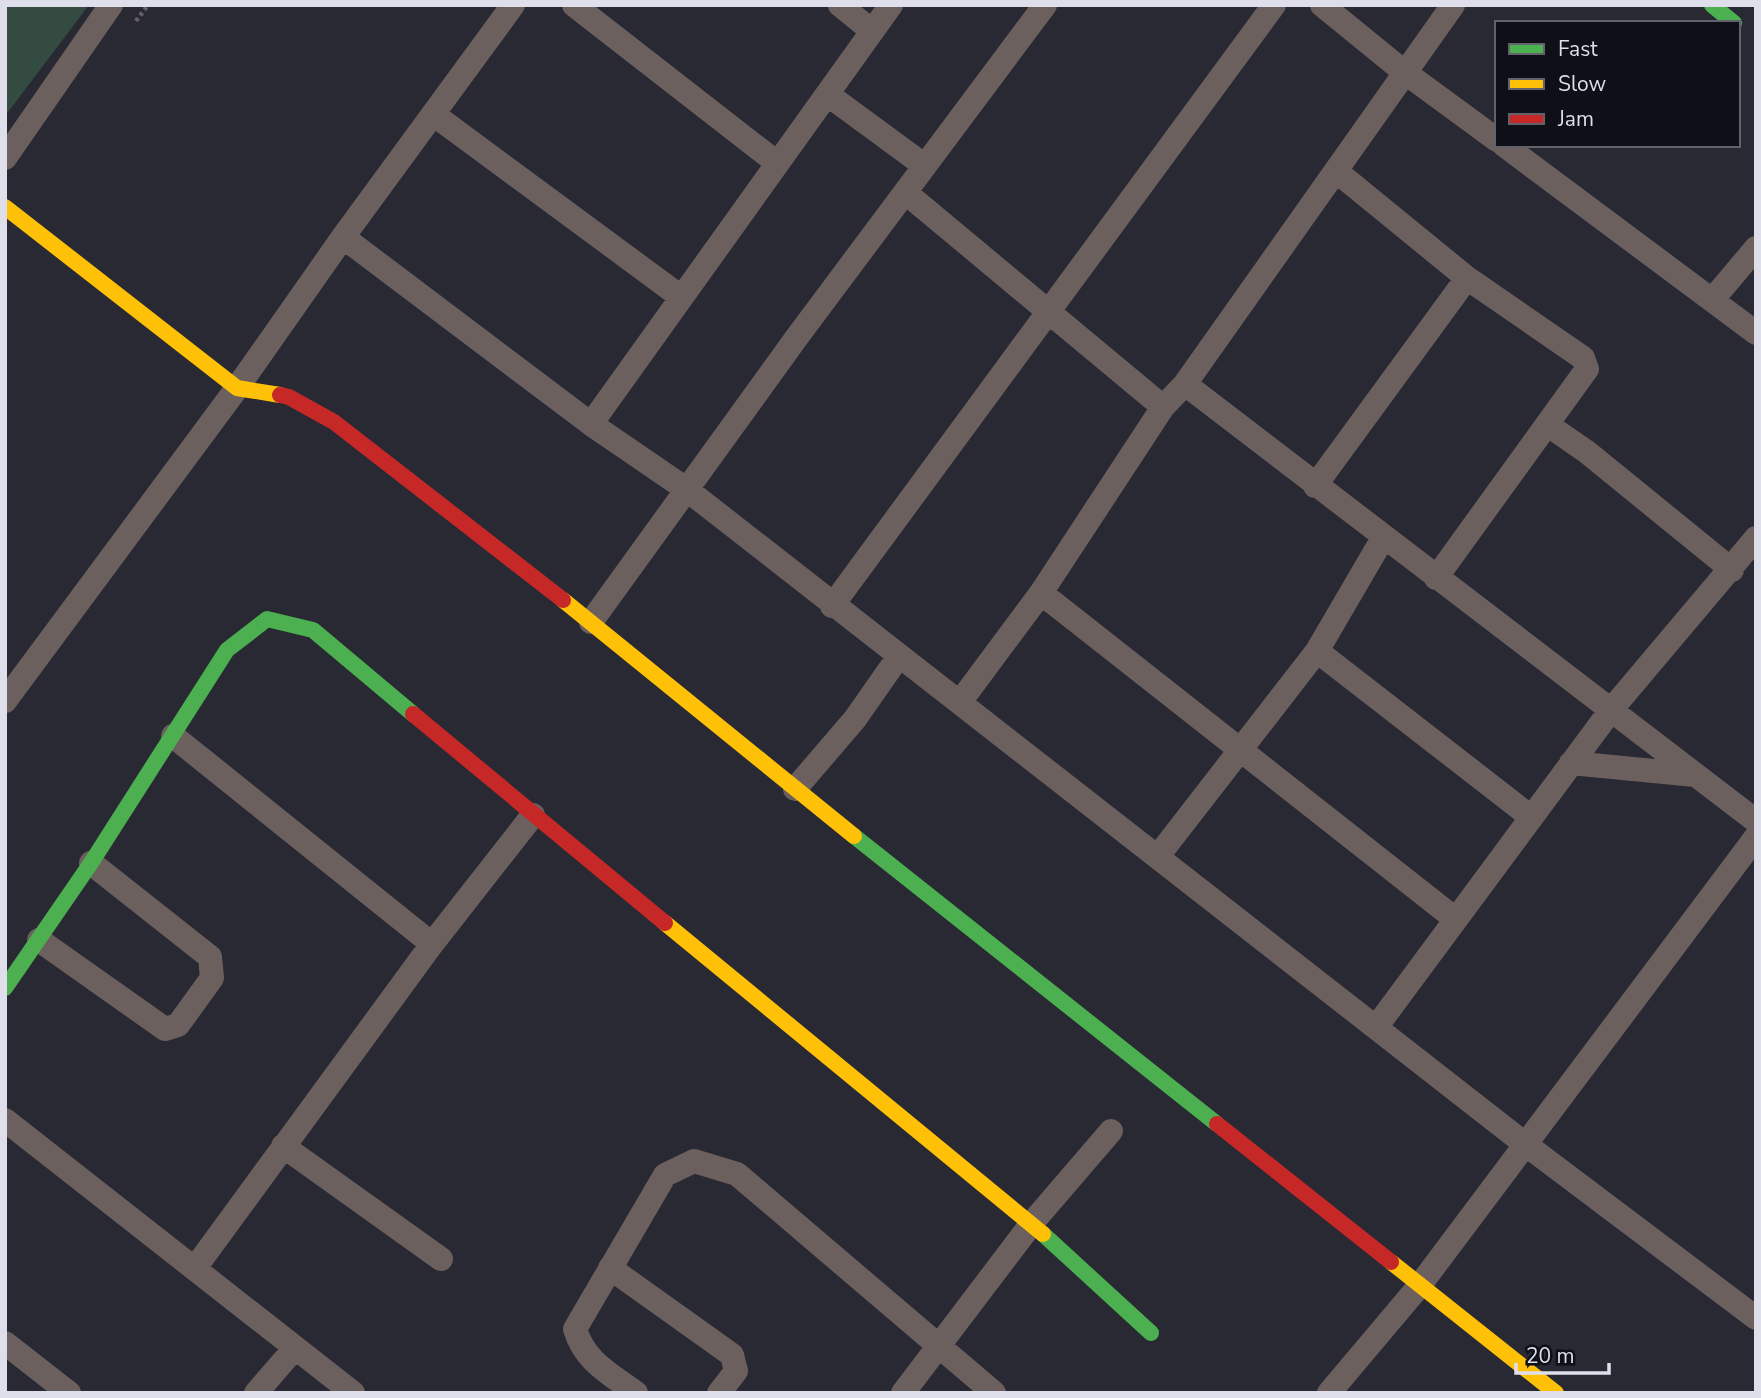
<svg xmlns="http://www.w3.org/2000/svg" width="1761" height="1398" font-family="'Nunito Sans',sans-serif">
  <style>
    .green { fill: #334b40 }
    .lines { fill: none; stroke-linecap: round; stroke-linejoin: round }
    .path { stroke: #645f61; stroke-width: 4.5; stroke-dasharray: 3.5 3.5; stroke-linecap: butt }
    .street { stroke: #6b605d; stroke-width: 24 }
    .fast { stroke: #4caf50; stroke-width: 16 }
    .slow { stroke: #ffc107; stroke-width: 16 }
    .jam { stroke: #c62828; stroke-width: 16 }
  </style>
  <rect width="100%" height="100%" fill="#292934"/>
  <!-- green -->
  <path class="green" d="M 5,5 L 89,5 L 5,116 Z"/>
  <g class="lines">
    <!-- path -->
    <path class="path" d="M 136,21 L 148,5"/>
    <!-- street -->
    <path class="street" d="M 574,5 L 777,163
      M 840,5 L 872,31
      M 1322,5 L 1403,71 L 1497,140
      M 827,94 L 925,166
      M 433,114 L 681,297
      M 1504,145 L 1756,333
      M 5,158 L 111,5
      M 1336,171 L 1467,278 L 1583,358 L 1587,369 L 1436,578
      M 906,193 L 1163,407
      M 343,237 L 591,424 L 686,489 L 1525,1144 L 1756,1318
      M 1713,299 L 1756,248
      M 1185,384 L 1756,821
      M 591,424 L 891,5
      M 1548,425 L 1587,452 L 1732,570
      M 1315,486 L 1467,278
      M 1383,538 L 1317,651 L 1531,817
      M 1041,593 L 1454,918
      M 832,606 L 1274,5
      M 591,622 L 797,337 L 1045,5
      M 5,701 L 237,388 L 343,237 L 513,5
      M 960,702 L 1041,593 L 1163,407 L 1185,384 L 1453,5
      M 173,736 L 432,944
      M 1571,763 L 1695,775
      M 795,789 L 855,719 L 899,656
      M 1158,856 L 1317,651
      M 39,940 L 165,1029 L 178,1025 L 212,978 L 210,957 L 91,863
      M 1377,1026 L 1611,710 L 1756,538
      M 5,1120 L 353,1393
      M 283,1146 L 441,1259
      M 195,1268 L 432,944 L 533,815
      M 610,1268 L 732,1355 L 736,1371 L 719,1393
      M 5,1343 L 69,1393
      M 256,1393 L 295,1348
      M 636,1393 C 609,1373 585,1362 575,1329 L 665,1175 L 694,1161 L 737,1174 L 994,1393
      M 903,1393 L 1032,1223 L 1111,1131
      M 1329,1393 L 1420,1285 L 1756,837"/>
    <!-- fast -->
    <path class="fast" d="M 1712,5 L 1734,23
      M 854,836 L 1217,1124
      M 5,988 L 91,863 L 227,650 L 267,619 L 313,630 L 413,714
      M 1043,1234 L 1151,1333"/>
    <!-- slow -->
    <path class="slow" d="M 5,207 L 237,388 L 280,395
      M 563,600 L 854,836
      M 665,923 L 1043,1234
      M 1391,1262 L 1556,1393"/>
    <!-- jam -->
    <path class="jam" d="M 280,395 L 289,397 L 334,422 L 563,600
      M 413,714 L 665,923
      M 1217,1124 L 1391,1262"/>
  </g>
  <!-- border -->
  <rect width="1761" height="1398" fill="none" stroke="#dfdfec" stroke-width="14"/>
  <!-- legend -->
  <rect x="1495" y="21" width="245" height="126" fill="#0f0f18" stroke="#62626d" stroke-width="2"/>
  <rect x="1509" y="44" width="35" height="10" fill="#4caf50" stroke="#62626d" stroke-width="2"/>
  <text x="1558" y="56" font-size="21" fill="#dfdfec">Fast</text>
  <rect x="1509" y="79" width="35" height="10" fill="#ffc107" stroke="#62626d" stroke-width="2"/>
  <text x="1558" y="91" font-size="21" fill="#dfdfec">Slow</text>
  <rect x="1509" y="114" width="35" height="10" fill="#c62828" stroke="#62626d" stroke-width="2"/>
  <text x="1558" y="126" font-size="21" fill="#dfdfec">Jam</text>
  <!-- scale -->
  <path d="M1516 1363v10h93v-10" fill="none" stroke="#dfdfec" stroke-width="3.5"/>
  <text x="1526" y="1363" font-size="21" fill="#dfdfec" stroke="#0f0f18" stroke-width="5" paint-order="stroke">20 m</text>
</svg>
